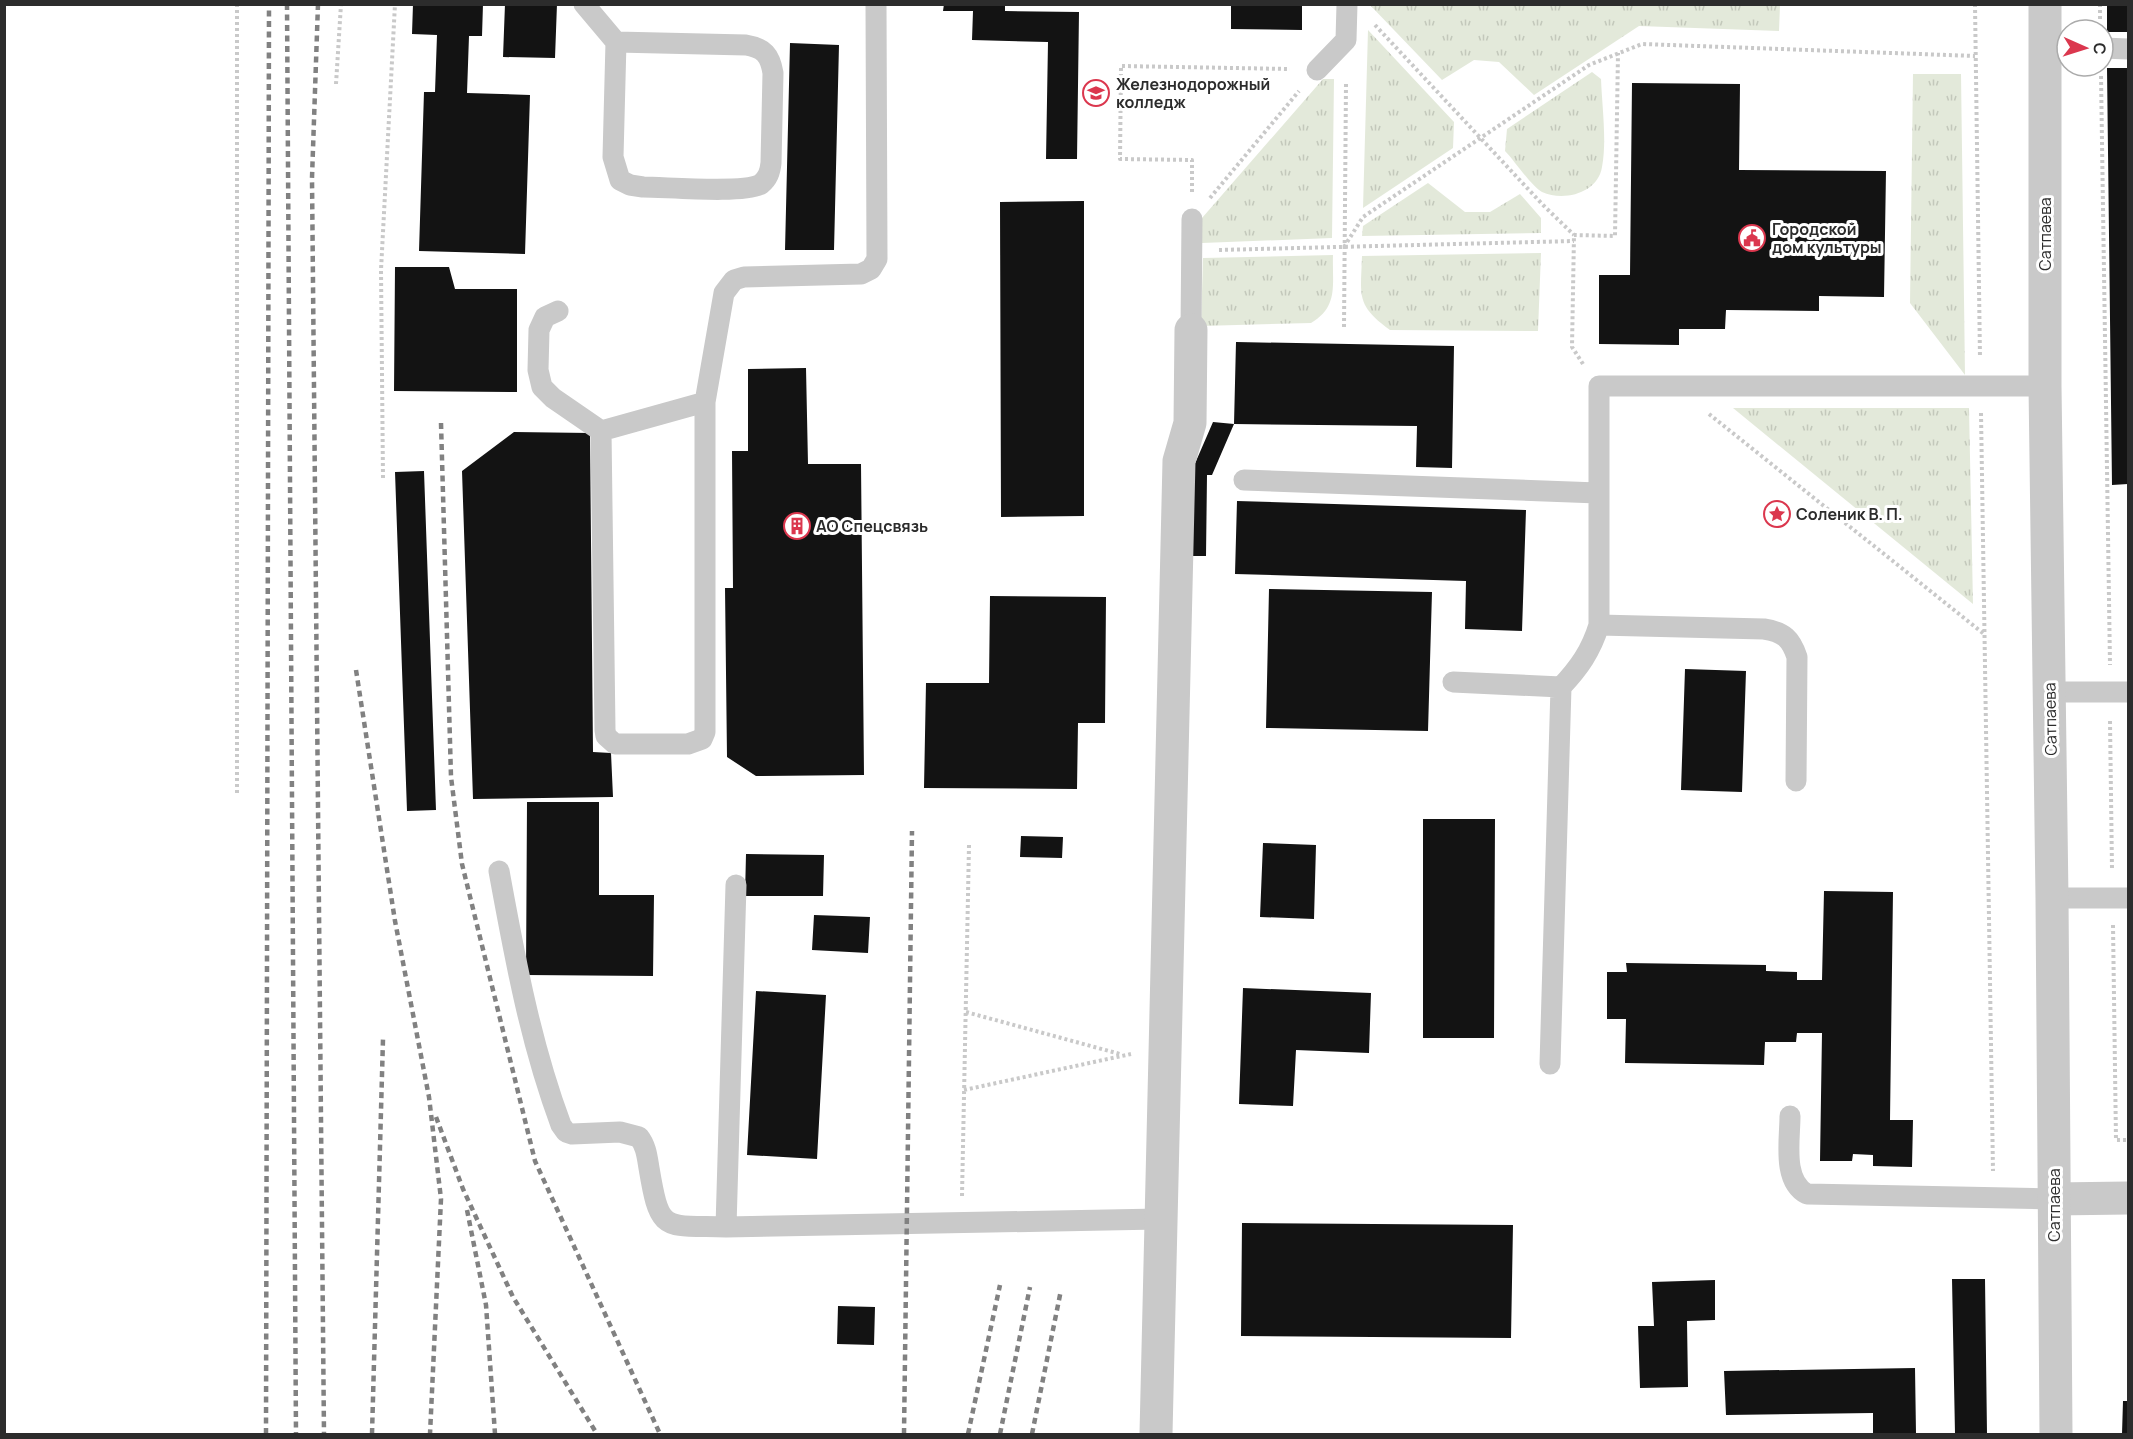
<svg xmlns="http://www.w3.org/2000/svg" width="2133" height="1439" font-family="Manrope,sans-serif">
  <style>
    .grass { fill: url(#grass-tufts) }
    .building { fill: #131313 }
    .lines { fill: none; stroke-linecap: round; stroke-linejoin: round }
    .path { stroke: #c9c9c9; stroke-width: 4; stroke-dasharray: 3 3; stroke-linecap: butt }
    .service { stroke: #c9c9c9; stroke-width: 21 }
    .minor { stroke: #c9c9c9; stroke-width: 33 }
    .tertiary { stroke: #c9c9c9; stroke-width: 33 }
    .rail { stroke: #818181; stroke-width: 4.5; stroke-dasharray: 6 4.5; stroke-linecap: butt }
    .labels { text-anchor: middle; stroke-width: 6; stroke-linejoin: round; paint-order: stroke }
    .poi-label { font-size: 16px; font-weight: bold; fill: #2c2c2c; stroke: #fff; text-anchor: start }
    .street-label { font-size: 16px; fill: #2c2c2c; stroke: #fff }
  </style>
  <defs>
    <pattern id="grass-tufts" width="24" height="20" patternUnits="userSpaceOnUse" patternTransform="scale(1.5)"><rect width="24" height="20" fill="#e3e9da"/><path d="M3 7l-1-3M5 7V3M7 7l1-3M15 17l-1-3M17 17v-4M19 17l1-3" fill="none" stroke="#c3c8bb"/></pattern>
  </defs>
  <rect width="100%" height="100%" fill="#fff"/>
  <!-- grass -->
  <path class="grass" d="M 1370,5 L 1780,5 L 1779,31 L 1639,26 L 1534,95 L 1499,62 L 1474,60 L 1442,80 Z
    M 1368,30 L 1454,122 L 1453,148 L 1363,208 Z
    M 1592,72 L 1601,79 C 1602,106 1607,141 1602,167 C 1598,193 1564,202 1542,192 C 1532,187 1514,160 1505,151 L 1507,129 Z
    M 1913,74 L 1961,74 L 1965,375 L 1910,303 Z
    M 1323,79 L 1334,79 L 1332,238 L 1202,243 L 1202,218 Z
    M 1428,183 L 1465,212 L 1490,212 L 1520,194 L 1541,218 L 1541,233 L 1362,236 L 1363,226 Z
    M 1541,253 L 1538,331 L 1390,330 C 1355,305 1361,295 1362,256 Z
    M 1333,255 C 1332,285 1339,306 1311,323 L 1201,326 L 1203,258 Z
    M 1733,408 L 1969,408 L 1973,604 Z"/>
  <!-- building -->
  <path class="building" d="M 413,4 L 483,4 L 482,36 L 469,36 L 467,93 L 530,95 L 525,254 L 419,251 L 424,92 L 435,92 L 437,35 L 412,34 Z
    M 505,4 L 557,4 L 555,58 L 503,57 Z
    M 944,4 L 1005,4 L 1005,11 L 1079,12 L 1077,159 L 1046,159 L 1048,42 L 972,40 L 973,11 L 943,11 Z
    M 1231,4 L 1302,4 L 1302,30 L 1231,29 Z
    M 2107,4 L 2128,4 L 2128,32 L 2107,32 Z
    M 790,43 L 839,45 L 834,250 L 785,250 Z
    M 2107,68 L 2128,68 L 2128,484 L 2112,485 Z
    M 1632,83 L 1740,84 L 1739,170 L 1886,171 L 1884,297 L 1819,296 L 1819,311 L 1726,310 L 1725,329 L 1679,329 L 1679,345 L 1599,344 L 1599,275 L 1630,275 Z
    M 1084,201 L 1084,516 L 1001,517 L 1000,202 Z
    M 395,267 L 449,267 L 455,289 L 517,289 L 517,392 L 394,391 Z
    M 1236,342 L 1454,346 L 1452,468 L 1416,467 L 1417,426 L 1234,424 Z
    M 806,368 L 808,464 L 861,464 L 864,775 L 756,776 L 727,757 L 725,588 L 733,588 L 732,451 L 748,451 L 748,369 Z
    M 1213,422 L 1234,424 L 1212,475 L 1207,475 L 1206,556 L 1189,556 L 1190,475 Z
    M 514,432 L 590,433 L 593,752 L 611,753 L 613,797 L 473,799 L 462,471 Z
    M 424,471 L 436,810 L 407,811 L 395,472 Z
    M 1237,501 L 1526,510 L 1522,631 L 1465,629 L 1466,581 L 1235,574 Z
    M 1269,589 L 1432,592 L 1428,731 L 1266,728 Z
    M 990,596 L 1106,597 L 1105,723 L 1078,723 L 1077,789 L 924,788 L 926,683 L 989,683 Z
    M 1685,669 L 1746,671 L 1742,792 L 1681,790 Z
    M 527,802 L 599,802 L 599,895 L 654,895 L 653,976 L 526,975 Z
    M 1423,819 L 1495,819 L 1494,1038 L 1423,1038 Z
    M 1021,836 L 1063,837 L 1062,858 L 1020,857 Z
    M 1263,843 L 1316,845 L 1314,919 L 1260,917 Z
    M 746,854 L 824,855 L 823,896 L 745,896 Z
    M 1824,891 L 1893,892 L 1890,1120 L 1913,1120 L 1912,1167 L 1873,1166 L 1873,1155 L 1853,1154 L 1852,1161 L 1820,1161 L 1822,1033 L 1797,1033 L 1796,1042 L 1765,1042 L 1764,1065 L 1625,1063 L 1626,1019 L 1607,1019 L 1607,972 L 1627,972 L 1626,963 L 1766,965 L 1766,971 L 1797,972 L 1797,980 L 1822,980 Z
    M 814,915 L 870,917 L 868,953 L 812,950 Z
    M 1243,988 L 1371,993 L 1369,1053 L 1296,1050 L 1293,1106 L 1239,1104 Z
    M 756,991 L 826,995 L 817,1159 L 747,1155 Z
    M 1242,1223 L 1513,1225 L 1511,1338 L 1241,1336 Z
    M 1952,1279 L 1985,1279 L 1987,1434 L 1955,1434 Z
    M 1715,1280 L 1715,1320 L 1687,1321 L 1688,1387 L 1640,1388 L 1638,1326 L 1654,1326 L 1652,1282 Z
    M 838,1306 L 875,1307 L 874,1345 L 837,1344 Z
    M 1915,1368 L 1916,1434 L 1873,1434 L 1873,1413 L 1726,1415 L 1724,1371 Z
    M 2123,1401 L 2128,1401 L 2128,1434 L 2122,1434 Z"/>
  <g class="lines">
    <!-- path -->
    <path class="path" d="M 237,4 L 237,796
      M 1975,4 L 1980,358
      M 2100,4 L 2100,22
      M 1375,25 L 1543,205 L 1574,235
      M 2101,76 L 2110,665
      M 336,84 L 341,4
      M 1192,192 L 1192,160 L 1120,159 L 1121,66 L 1290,69
      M 1210,198 L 1299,91
      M 1344,247 L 1363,217 L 1589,65 L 1642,44 L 1975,56
      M 1219,250 L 1574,241
      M 1344,327 L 1346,83
      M 1583,364 L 1572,347 L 1574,235 L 1615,236 L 1618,53
      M 1981,413 L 1993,1171
      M 1709,414 L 1984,634
      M 383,478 L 381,270 L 395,4
      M 2110,721 L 2112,869
      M 2113,925 L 2116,1140 L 2128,1140
      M 966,1012 L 1120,1054
      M 964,1090 L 1131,1054
      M 962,1196 L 969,845"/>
    <!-- service -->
    <path class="service" d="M 584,4 L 616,42
      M 616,42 L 746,45 C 764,48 770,55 773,73 L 771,163 C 770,172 768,178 761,184 C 745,194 666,187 643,187 L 630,185 L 620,180 L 613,157 Z
      M 2045,48 L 2067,48
      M 2103,48 L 2128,49
      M 1317,70 L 1346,40 L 1347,4
      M 558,311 L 545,317 L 539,330 L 538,370 L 542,387 L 553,398 L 601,431
      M 1191,330 L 1192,219
      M 705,402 L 601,431 L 605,730 L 606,736 L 615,744 L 688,744 L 702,739 L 705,732 L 705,402 L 724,293 L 734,280 L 744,277 L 861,274 L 871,269 L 877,259 L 876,4
      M 1244,480 L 1598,493
      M 1599,625 L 1764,629 C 1784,632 1791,639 1797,657 L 1796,781
      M 1453,682 L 1561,687 C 1579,668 1591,651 1599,625 L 1599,386 L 2045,386
      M 2050,692 L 2128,692
      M 499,871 C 515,958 530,1042 561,1125 L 566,1132 L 572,1134 L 620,1132 L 639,1137 C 646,1146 647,1156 649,1168 C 660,1234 663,1225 726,1227 L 1159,1219
      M 2052,898 L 2128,898
      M 1550,1064 L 1561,687
      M 1790,1116 C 1790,1140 1782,1181 1807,1194 L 2054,1199
      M 726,1227 L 736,885"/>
    <!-- minor -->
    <path class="minor" d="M 2054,1199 L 2128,1198
      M 1156,1434 L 1179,461 L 1190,423 L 1191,330"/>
    <!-- tertiary -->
    <path class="tertiary" d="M 2045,4 L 2045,386 L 2052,898 L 2056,1434"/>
    <!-- rail -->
    <path class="rail" d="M 287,4 L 296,1434
      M 318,4 L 312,178 L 324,1434
      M 441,423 L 451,777 L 462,864 L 535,1161 L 660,1434
      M 356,670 L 395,921 L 429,1097 L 441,1199 L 430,1434
      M 436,1117 L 463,1189 L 513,1297 L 597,1434
      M 467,1210 L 486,1305 L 495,1434
      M 266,1434 L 269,4
      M 372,1434 L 383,1039
      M 904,1434 L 912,831
      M 968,1434 L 1000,1285
      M 1000,1434 L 1030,1287
      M 1032,1434 L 1061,1290"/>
  </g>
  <!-- icons -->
  <defs>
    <symbol id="university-ring" viewBox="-11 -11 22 22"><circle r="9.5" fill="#fff" stroke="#db374e" stroke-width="1.5"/><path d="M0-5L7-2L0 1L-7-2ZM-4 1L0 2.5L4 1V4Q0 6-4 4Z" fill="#db374e"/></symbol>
    <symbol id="civic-ring" viewBox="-11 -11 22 22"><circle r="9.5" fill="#fff" stroke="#db374e" stroke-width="1.5"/><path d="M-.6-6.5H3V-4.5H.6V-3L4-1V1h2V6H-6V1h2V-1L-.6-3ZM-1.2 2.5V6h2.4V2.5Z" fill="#db374e"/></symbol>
    <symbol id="sight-ring" viewBox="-11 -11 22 22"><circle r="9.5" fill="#fff" stroke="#db374e" stroke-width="1.5"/><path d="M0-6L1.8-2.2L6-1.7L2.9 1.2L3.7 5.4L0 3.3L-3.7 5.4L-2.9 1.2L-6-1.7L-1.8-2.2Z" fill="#db374e"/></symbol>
    <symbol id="building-ring" viewBox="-11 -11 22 22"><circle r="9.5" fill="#fff" stroke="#db374e" stroke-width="1.5"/><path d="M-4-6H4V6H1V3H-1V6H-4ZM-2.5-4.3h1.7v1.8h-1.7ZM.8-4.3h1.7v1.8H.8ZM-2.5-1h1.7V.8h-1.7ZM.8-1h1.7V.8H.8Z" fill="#db374e"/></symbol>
  </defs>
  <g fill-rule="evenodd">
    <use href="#university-ring" x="1081" y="78" width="30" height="30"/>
    <use href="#civic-ring" x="1737" y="223" width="30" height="30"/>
    <use href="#sight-ring" x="1762" y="499" width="30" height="30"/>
    <use href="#building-ring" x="782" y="511" width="30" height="30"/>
  </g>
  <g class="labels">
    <!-- poi labels -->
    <g class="poi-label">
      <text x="1116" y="90">Железнодорожный<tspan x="1116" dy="18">колледж</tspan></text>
      <text x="1772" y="235">Городской<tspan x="1772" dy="18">дом культуры</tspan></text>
      <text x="1796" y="520">Соленик В. П.</text>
      <text x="816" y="532">АО Спецсвязь</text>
    </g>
    <!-- street labels -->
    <g class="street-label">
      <text transform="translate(2045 234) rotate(-90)" y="6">Сатпаева</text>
      <text transform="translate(2050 719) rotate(-91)" y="6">Сатпаева</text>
      <text transform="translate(2054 1205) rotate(-90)" y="6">Сатпаева</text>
    </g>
  </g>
  <!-- border -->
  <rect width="2133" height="1439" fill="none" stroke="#2c2c2c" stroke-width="12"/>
  <!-- north arrow -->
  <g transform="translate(2085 48) rotate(93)"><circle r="28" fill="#ffffff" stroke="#ababab" stroke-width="1.5"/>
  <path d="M0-4.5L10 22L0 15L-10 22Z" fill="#db374e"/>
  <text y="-9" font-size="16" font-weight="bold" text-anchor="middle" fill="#2c2c2c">С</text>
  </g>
</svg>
